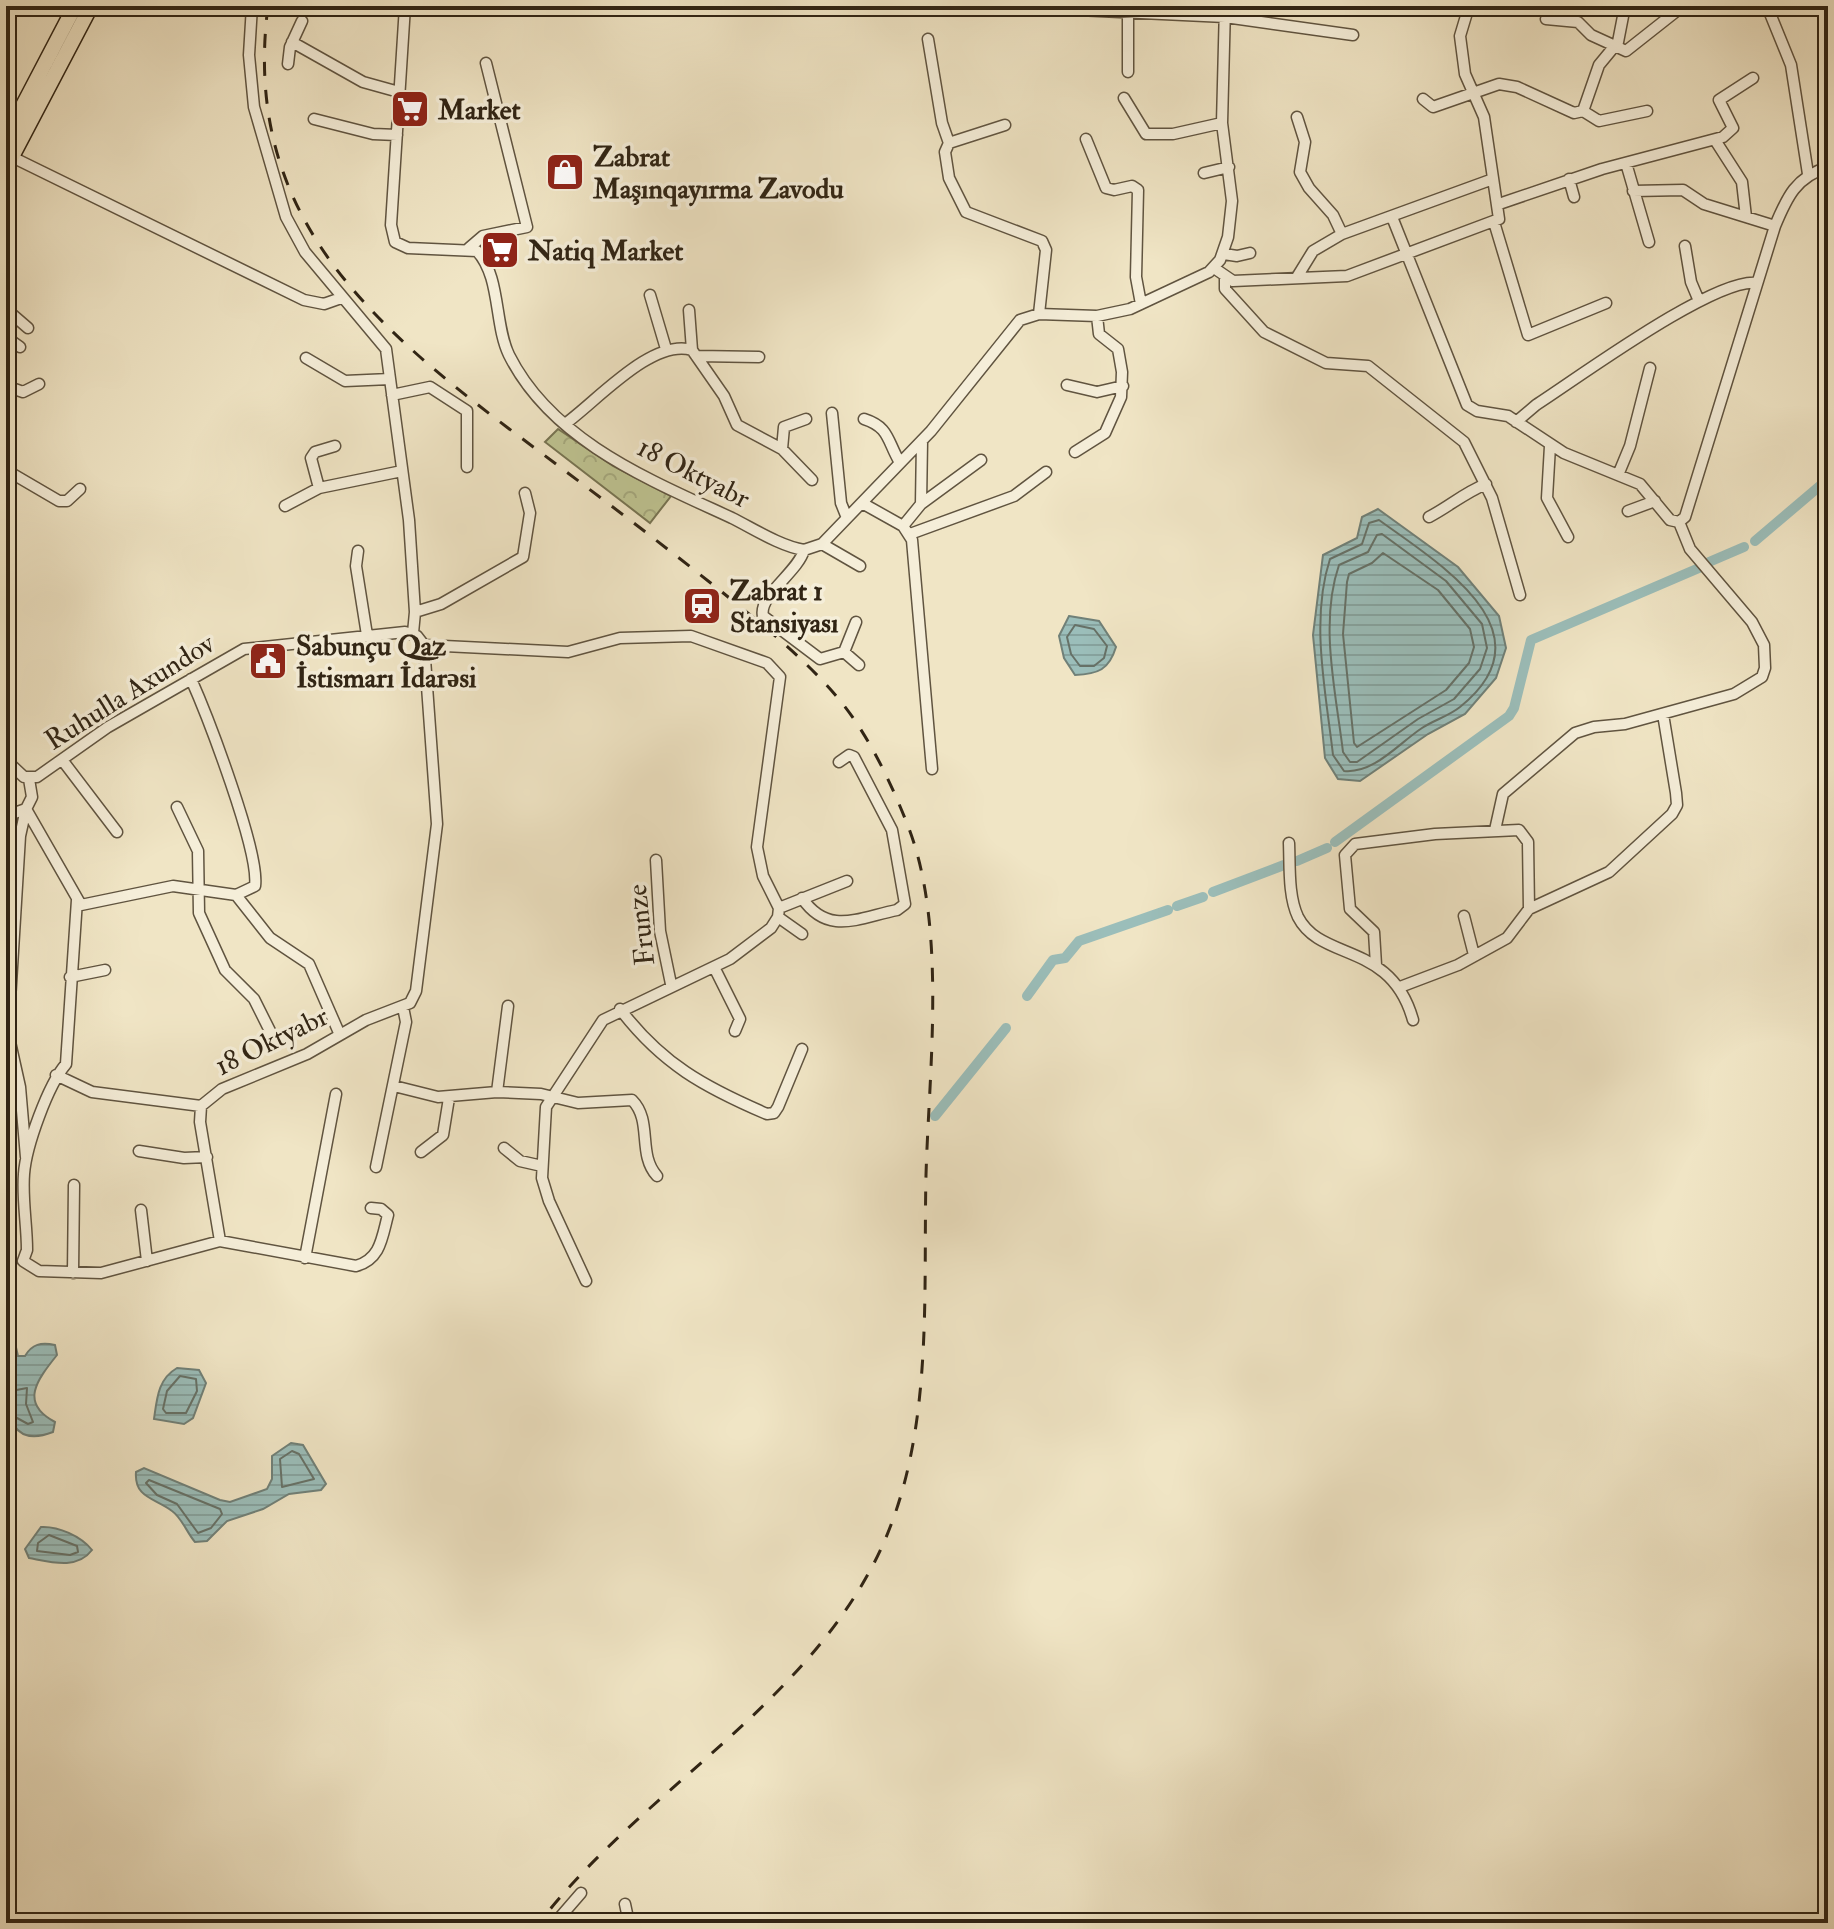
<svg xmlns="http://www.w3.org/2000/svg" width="1834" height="1929" font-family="'IM FELL Double Pica',serif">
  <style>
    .forest { fill: url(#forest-crowns); stroke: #777452; stroke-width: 2 }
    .water { fill: url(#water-rules); stroke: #708078; stroke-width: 2 }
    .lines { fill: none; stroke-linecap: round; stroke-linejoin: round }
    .shore { stroke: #667167; stroke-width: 2 }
    .canal { stroke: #9bbeba; stroke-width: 10 }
    .minor-casing { stroke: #605440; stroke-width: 13 }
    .major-casing { stroke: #302414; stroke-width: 17 }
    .minor { stroke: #f5eed9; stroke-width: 10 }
    .major { stroke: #f0e5c5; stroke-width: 14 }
    .rail { stroke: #302414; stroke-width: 3; stroke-dasharray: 14 14; stroke-linecap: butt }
    .labels { text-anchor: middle; stroke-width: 7; stroke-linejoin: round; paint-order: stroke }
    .poi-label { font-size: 28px; font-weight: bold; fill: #302414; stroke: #f5eed9; text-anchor: start }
    .street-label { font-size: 28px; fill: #302414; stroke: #f5eed9 }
  </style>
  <defs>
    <pattern id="forest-crowns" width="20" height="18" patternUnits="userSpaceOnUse" patternTransform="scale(2)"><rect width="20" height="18" fill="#bec391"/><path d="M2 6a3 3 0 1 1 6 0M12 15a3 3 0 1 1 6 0" fill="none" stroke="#a4a77c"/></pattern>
    <pattern id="water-rules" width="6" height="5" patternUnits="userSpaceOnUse" patternTransform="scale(2)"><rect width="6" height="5" fill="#9bbeba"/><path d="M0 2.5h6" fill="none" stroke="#86a39f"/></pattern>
  </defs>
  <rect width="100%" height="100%" fill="#f0e5c5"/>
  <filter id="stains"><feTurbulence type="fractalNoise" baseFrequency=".0025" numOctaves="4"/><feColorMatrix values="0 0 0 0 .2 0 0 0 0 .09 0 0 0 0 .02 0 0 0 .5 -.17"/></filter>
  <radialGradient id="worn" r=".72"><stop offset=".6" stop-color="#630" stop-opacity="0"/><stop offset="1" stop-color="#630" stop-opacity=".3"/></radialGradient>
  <!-- forest -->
  <path class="forest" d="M 558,429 L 613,466 L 671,496 L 650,523 L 545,442 Z"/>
  <!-- water -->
  <path class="water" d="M 1378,509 L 1458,567 L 1499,616 L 1506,648 L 1496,678 L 1465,714 L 1428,734 L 1360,781 L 1338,779 L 1325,758 L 1313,635 L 1323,555 L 1357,538 L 1362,517 Z
    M 1069,616 L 1099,621 L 1116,647 C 1109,670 1098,674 1075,675 L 1064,658 L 1059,636 Z
    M 6,1341 L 15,1343 L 18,1356 L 25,1356 C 32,1344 41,1342 55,1345 L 57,1355 C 37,1380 19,1403 55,1422 L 53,1432 C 12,1448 6,1415 6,1384 L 15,1383 L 16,1372 L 6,1366 Z
    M 177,1368 L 199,1370 L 206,1383 L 193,1418 L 184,1424 L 154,1419 C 157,1398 158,1379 177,1368 Z
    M 291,1443 L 303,1445 L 326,1484 L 321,1490 L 289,1494 L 263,1509 L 227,1521 L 207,1541 L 195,1542 C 187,1533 182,1518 172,1511 C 155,1498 134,1498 136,1472 L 144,1468 L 220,1500 L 230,1502 L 267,1489 L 272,1479 L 272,1456 Z
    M 41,1527 C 58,1526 81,1536 92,1550 C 77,1570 51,1562 29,1558 L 25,1549 Z"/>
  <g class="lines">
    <!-- shore -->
    <path class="shore" d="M 1379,520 C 1438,563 1554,632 1460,707 C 1449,716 1434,720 1422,728 C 1399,743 1374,774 1344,771 L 1333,755 C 1326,693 1310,620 1330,559 L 1362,544 L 1369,523 Z
      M 1382,534 L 1446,581 L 1482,624 L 1487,648 L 1480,669 L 1454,699 L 1418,719 L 1357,762 L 1350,762 L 1343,752 C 1336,693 1319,623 1339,565 L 1368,552 L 1377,535 Z
      M 1383,553 L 1438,590 L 1470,629 L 1474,647 L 1469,663 L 1446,690 L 1357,747 L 1354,743 L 1343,634 L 1347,582 L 1349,574 L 1372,563 Z
      M 1075,625 L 1094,629 L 1107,646 L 1104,658 L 1094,666 L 1080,666 L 1071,654 L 1067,637 Z
      M 180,1376 L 196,1379 L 197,1391 L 186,1413 L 166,1413 L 163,1409 L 167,1391 Z
      M 6,1392 L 27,1388 L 26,1404 L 33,1422 L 28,1424 L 6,1412
      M 292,1451 L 299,1454 L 314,1479 L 282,1487 L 280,1459 Z
      M 149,1480 L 220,1509 L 222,1514 L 211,1528 L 198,1533 L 177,1504 L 157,1495 L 146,1483 Z
      M 49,1535 L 77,1546 L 78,1552 L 70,1555 L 37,1551 L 38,1543 Z"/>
    <!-- canal -->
    <path class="canal" d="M 1755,541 L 1828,479
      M 1709,562 L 1744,547
      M 1335,842 L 1509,716 L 1514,708 L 1531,640 L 1699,568
      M 1297,861 L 1327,848
      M 1213,892 L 1284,865
      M 1177,906 L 1203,897
      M 1027,996 L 1053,960 L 1065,958 L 1079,941 L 1168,910
      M 935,1116 L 1006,1028"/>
    <defs>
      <path id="minor" d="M 252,6 L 249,55 L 254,107 L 286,217 L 305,252 L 386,349 L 409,520 L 415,612 L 413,633
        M 405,6 L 391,225 L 395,242 L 408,248 L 477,251 C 501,277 494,324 509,355 C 552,441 650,480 732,518 C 754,529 780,546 804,550 L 822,544 L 931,431 L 1020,320 L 1039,314 L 1097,316 L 1130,309 L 1209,272 L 1220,260 L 1228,237 L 1232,201 L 1222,123 L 1225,6
        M 1767,6 L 1791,65 L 1808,174
        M 1819,6 L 1828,20
        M 1469,7 L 1486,6
        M 1057,9 L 1225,17 L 1353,35
        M 1128,12 L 1128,72
        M 1546,19 L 1578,22 L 1591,35 L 1626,51 L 1683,6
        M 928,39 L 942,123 L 949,143 L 945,152 L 949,178 L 966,212 L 1042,241 L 1046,250 L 1039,314
        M 292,42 L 363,82 L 399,92
        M 288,64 L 290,47 L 302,21
        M 6,67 L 8,69
        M 1124,98 L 1146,134 L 1173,134 L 1222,123
        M 1423,99 L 1433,107 L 1499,84 L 1517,87 L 1574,113 L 1583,111 L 1599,65 L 1618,42 L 1625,6
        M 1583,111 L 1599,121 L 1647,111
        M 1297,117 L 1305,142 L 1300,172 L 1309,188 L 1333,215 L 1342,234
        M 314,119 L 373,134 L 397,135
        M 1086,139 L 1106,188 L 1114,190 L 1132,186 L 1138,190 L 1136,277 L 1141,304
        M 1715,140 L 1742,182 L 1746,217
        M 949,143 L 1005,125
        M 12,157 L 304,300 L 324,304 L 341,298
        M 1626,163 L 1649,242
        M 1204,173 L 1229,167
        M 1569,179 L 1574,197
        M 1633,191 L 1683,190 L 1704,204 L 1775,226
        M 1499,204 L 1602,169 L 1723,137 L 1733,128 L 1719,100 L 1753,78
        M 1392,217 L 1467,405 L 1477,411 L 1508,416 L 1564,453 L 1640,484 L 1670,520 L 1679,522
        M 1494,222 L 1528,335 L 1606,303
        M 1685,246 L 1691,282 L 1699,301
        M 469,248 L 483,236 L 527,227 L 486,63
        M 1224,254 L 1237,256 L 1250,253
        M 1214,268 L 1233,281 L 1347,276 L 1499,219 L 1484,117 L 1465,74 L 1460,36 L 1469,6
        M 1297,277 L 1313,251 L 1342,234 L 1493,179
        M 1225,279 L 1225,289 L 1264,332 L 1326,363 L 1368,366 L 1464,442 L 1492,498 L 1520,595
        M 650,295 L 666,349
        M 6,309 L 28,328
        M 689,310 L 692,350
        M 6,337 L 20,347
        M 697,356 L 759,357
        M 306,358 L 345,381 L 390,379
        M 1067,385 L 1097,392 L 1123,386
        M 6,386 L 23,392 L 39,384
        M 392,395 L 430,387 L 467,411 L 467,467
        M 832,413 L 841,503 L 847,518
        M 864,419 C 889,427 887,440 899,461
        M 1516,422 L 1536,405 C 1578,378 1715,277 1757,283
        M 565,424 C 597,401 652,338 692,350 L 724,396 L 737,425 L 782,449 L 812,480
        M 1550,446 L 1547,498 L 1568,537
        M 782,449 L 784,427 L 806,419
        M 1075,452 L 1105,433 L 1121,397 L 1122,372 L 1118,349 L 1099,334 L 1097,316
        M 6,470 L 59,501 L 67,501 L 80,489
        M 1618,475 L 1630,446 L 1650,368
        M 319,488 L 311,458 L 315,452 L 335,446
        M 862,503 L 903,526 L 912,540 L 932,769
        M 921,504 L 922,441
        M 285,506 L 319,488 L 402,471
        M 1628,511 L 1655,501
        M 1429,517 C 1450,506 1464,493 1486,484
        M 1679,522 L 1685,517 L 1775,226 C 1787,197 1796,177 1828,167
        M 903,526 L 921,504 L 981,460
        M 910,534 L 1014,496 L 1046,472
        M 822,544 L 860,566
        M 804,550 C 798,572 758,596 763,616 L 820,659 L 844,652 L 856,622
        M 358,551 L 356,566 L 367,635
        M 415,612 L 441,604 L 523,557 L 530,513 L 525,493
        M 424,645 L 568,652 L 620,638 L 691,636 L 767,663 L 780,677 L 757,847 L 763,876 L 779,908 L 778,917 L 771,928 L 730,959 L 603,1020 L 546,1107 L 542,1178 L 549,1201 L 586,1281
        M 844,652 L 859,665
        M 191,679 C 207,715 260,852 255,886 L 236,895
        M 6,760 L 24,777 L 37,777 L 108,727 L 244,649 L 405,632 L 417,636 L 424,645
        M 63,761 L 117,832
        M 177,807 L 198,851 L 199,913 L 225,970 L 254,999 L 271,1033
        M 6,816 L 26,809 L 32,797 L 29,779
        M 1495,830 L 1503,794 L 1575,733 L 1594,727 L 1625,724 L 1734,694 L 1762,677 L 1765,668 L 1764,645 L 1752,622 L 1690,549 L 1679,522
        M 1289,843 C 1290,866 1288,896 1298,917 C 1321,962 1391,941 1413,1020
        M 656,860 L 660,931 L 671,984
        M 802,898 C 828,936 858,918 897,910 L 905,904 L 892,830 L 854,757 L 849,755 L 839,762
        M 77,900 L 66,1064 C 48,1085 26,1146 24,1174 C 22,1199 27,1225 27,1250 L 23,1261 L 39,1271 L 101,1273 L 220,1241 L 356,1266 C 381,1259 382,1237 388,1215 L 381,1209 L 371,1208
        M 779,908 L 847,881
        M 1464,916 L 1474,955
        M 778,917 L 802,934
        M 1376,965 L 1374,932 L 1350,909 L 1345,855 L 1355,844 L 1435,834 L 1519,830 L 1528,842 L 1529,909
        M 714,967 L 740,1019 L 735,1031
        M 70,977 L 105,970
        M 1400,987 L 1458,965 L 1507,938 L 1529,909 L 1609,872 L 1672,814 L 1677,805 L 1676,793 L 1663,714
        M 620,1009 C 662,1064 704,1087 767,1114 L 774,1113 L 778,1107 L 802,1049
        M 56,1075 L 92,1092 L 201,1106
        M 394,1086 L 438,1097 L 497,1092 L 541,1094 L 578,1103 L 632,1100 C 653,1121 637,1154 657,1176
        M 497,1092 L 508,1006
        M 504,1148 L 520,1161 L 542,1166
        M 139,1151 L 184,1158 L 207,1157
        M 421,1152 L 443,1135 L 449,1098
        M 26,1157 L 20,1087 L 8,1033 L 20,836 L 26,809 L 81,905 L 173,886 L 236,895 L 270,938 L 309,964 L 340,1035
        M 376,1167 L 406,1022 L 403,1007
        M 141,1210 L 147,1261
        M 220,1241 L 200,1122 L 201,1106 L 222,1089 L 307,1054 L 366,1020 L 410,1003 L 416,991 L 437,824 L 424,645
        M 305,1258 L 336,1094
        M 73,1273 L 74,1185
        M 625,1904 L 629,1923
        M 555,1923 L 581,1893"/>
      <path id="major" d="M 6,138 L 75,6
        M 6,168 L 91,6"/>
    </defs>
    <!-- minor casing -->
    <use href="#minor" class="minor-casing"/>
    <!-- major casing -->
    <use href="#major" class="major-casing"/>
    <!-- minor -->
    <use href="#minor" class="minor"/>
    <!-- major -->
    <use href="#major" class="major"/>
    <!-- rail -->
    <path class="rail" d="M 268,6 C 242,208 362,317 508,428 C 580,482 652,536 722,592 C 764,626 808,661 842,703 C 870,738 892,785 908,826 C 947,926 929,1069 926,1175 C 923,1304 935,1447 873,1565 C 796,1712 639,1794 539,1923"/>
  </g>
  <!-- icons -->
  <defs>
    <symbol id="supermarket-square" viewBox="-11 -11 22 22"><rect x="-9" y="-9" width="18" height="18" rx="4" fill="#8f2418" stroke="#f5eed9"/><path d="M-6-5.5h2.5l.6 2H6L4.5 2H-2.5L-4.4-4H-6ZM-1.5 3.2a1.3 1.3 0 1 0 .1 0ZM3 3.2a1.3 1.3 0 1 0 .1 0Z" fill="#fff"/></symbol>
    <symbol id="shop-square" viewBox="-11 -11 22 22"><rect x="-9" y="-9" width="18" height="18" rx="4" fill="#8f2418" stroke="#f5eed9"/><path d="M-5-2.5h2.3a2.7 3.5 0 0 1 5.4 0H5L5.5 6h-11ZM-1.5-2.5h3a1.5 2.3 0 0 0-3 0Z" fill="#fff"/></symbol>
    <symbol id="station-square" viewBox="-11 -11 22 22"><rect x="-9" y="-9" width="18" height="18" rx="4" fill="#8f2418" stroke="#f5eed9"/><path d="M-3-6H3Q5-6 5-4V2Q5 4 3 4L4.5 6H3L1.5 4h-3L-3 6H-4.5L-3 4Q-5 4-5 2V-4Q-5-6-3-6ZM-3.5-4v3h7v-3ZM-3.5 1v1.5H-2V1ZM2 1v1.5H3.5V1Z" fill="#fff"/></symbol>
    <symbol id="civic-square" viewBox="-11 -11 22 22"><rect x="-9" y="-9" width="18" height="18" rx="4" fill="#8f2418" stroke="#f5eed9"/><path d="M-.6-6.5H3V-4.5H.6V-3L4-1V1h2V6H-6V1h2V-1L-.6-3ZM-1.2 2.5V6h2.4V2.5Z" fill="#fff"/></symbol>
  </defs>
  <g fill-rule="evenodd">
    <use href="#supermarket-square" x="388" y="87" width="44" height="44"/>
    <use href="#shop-square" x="543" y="150" width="44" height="44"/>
    <use href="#supermarket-square" x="478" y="228" width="44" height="44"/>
    <use href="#station-square" x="680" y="584" width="44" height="44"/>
    <use href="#civic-square" x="246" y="639" width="44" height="44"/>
  </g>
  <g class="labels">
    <!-- poi labels -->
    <g class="poi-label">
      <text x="438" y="119">Market</text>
      <text x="593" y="166">Zabrat<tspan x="593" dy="32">Maşınqayırma Zavodu</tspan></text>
      <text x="528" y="260">Natiq Market</text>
      <text x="730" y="600">Zabrat 1<tspan x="730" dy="32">Stansiyası</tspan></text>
      <text x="296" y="655">Sabunçu Qaz<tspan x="296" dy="32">İstismarı İdarəsi</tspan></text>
    </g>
    <!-- street labels -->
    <g class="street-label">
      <text transform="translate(694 472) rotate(27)" y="10">18 Oktyabr</text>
      <text transform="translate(129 691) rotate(-32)" y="10">Ruhulla Axundov</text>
      <text transform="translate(640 925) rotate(-96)" y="10">Frunze</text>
      <text transform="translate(271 1040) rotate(-26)" y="10">18 Oktyabr</text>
    </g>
  </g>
  <!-- margin -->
  <rect width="1834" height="1929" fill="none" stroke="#f0e5c5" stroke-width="32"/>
  <rect x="8" y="8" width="1818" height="1913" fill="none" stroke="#302414" stroke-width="4"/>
  <rect x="16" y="16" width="1802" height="1897" fill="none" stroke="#302414" stroke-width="2"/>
  <rect width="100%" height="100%" filter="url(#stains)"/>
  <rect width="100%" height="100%" fill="url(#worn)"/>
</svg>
